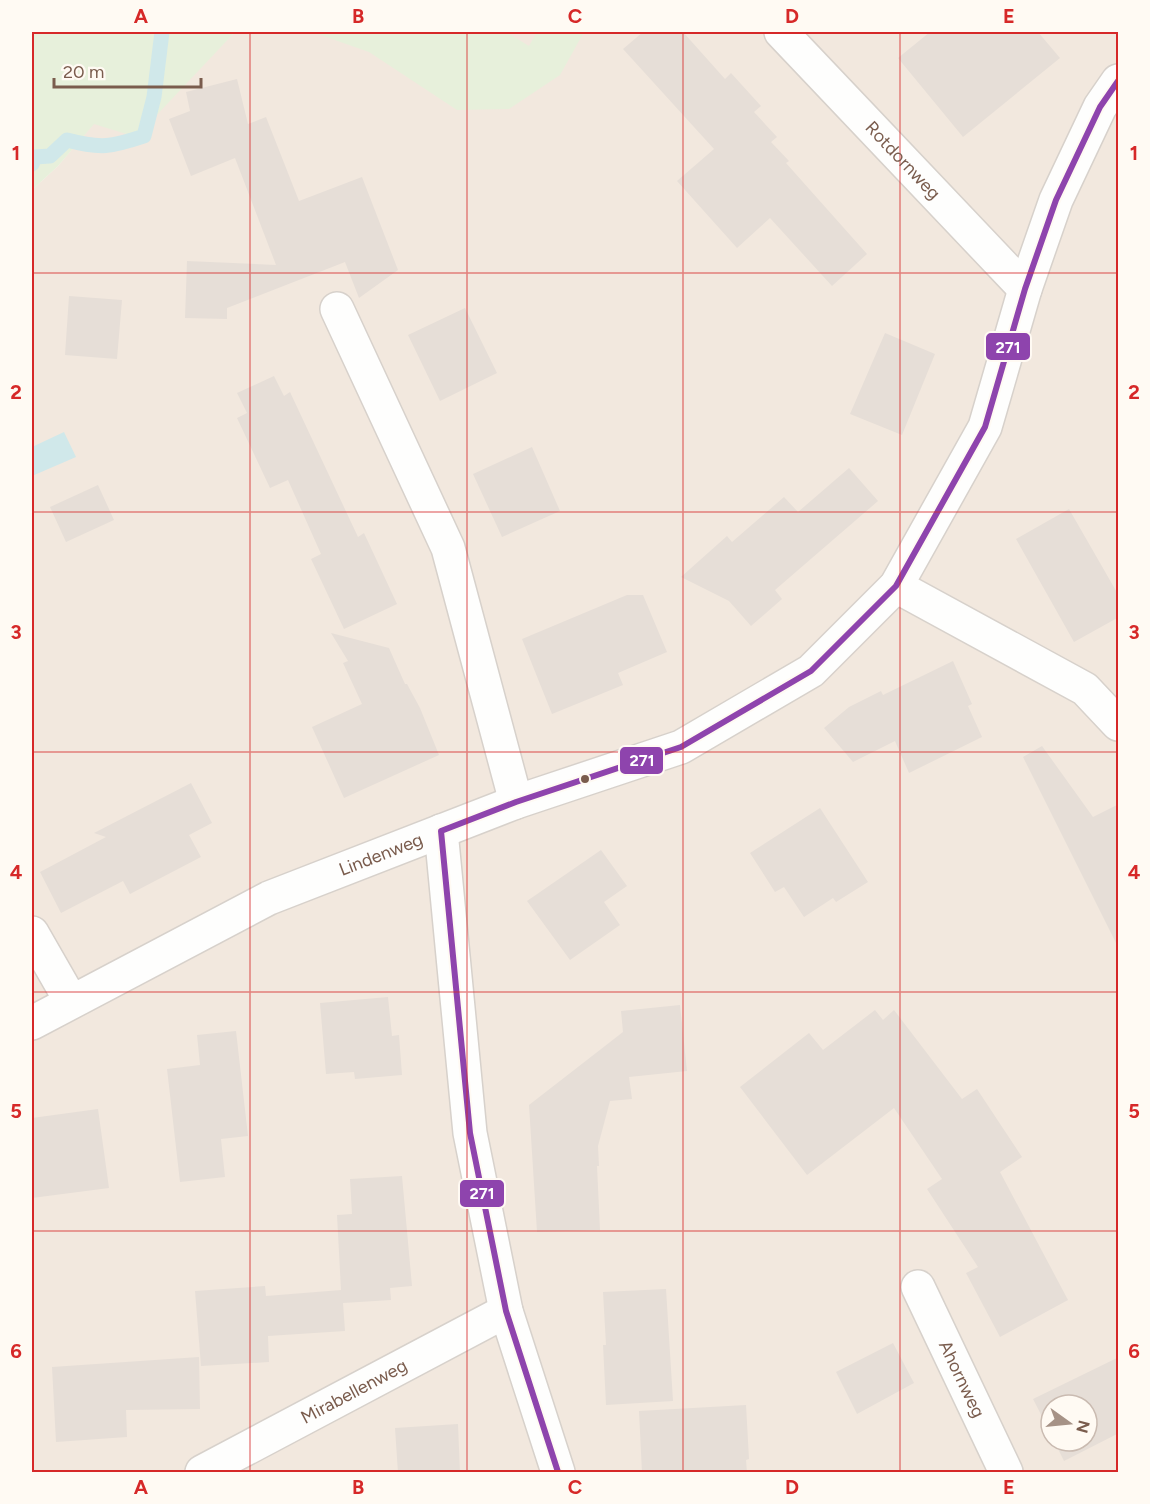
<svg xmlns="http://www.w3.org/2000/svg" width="1150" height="1504" font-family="Figtree,sans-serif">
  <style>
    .residential { fill: #f2e8de; fill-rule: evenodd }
    .green { fill: #e7f0db }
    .water { fill: #d0e8ea }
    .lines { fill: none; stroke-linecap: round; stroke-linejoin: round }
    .stream { stroke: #d0e8ea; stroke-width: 15 }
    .building { fill: #e6ded7 }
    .minor-casing { stroke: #d7d1cb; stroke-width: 36 }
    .minor { stroke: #fefefd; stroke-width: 33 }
    .bus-1-casing { stroke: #fffaf3; stroke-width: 10 }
    .bus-1 { stroke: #8e44ad; stroke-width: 6 }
    .grid { fill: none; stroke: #d62828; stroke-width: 1.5; stroke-opacity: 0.55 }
    .bus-dot { fill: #7a5c4d; stroke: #fffaf3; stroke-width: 2 }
    .labels { text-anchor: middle; stroke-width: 5; stroke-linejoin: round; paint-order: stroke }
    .street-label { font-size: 18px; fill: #7a5c4d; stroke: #fffaf3 }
    .line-badge { stroke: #fffaf3; stroke-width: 2 }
    .badge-label { font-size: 16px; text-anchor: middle; font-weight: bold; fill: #fff }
    .neatline { fill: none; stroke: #d62828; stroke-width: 2 }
    .grid-label { font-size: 20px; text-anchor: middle; font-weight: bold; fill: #d62828 }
  </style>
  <rect width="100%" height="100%" fill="#f9f5f0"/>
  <!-- residential -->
  <path class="residential" d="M 235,32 L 1118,32 L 1118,1472 L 32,1472 L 32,190 L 58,166 L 94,123 L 195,72 ZM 1051,1405 L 1087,1405 L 1087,1441 L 1051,1441 Z"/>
  <!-- green -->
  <path class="green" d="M 32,32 L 235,32 L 136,137 L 94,124 L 58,166 L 32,190 Z
    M 312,32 L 506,32 L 529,46 L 537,32 L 584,32 L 560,75 L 509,109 L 457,110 L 369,52 Z"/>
  <!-- water -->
  <path class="water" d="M 64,432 L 76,457 L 32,476 L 32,447 Z"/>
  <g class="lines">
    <!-- stream -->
    <path class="stream" d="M 32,164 L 35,157 L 50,156 L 67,140 C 101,149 111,147 144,136 L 154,97 L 162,32"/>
  </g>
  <!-- building -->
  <path class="building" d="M 643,32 L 683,32 L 725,79 L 731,73 L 761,106 L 754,112 L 777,137 L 771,142 L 789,161 L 786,163 L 867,254 L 832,286 L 770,218 L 737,248 L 677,181 L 714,149 L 623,49 Z
    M 930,32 L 1038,32 L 1060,58 L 963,137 L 898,58 Z
    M 237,79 L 248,124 L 266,117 L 299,201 L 362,177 L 398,270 L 359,298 L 345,262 L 227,308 L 227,319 L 185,318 L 187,261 L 276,265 L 235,158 L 191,176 L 169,119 L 190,111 L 186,92 Z
    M 69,296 L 122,300 L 117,359 L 65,355 Z
    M 465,308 L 497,373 L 440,401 L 408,335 Z
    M 885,333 L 935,354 L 902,435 L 850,414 Z
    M 274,376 L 284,396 L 290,392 L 358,537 L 364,533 L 397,604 L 344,629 L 311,559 L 321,554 L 288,480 L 270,488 L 237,418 L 247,413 L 237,393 Z
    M 532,447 L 560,511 L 502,537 L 473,474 Z
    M 849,468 L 878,501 L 775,590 L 782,599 L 751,626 L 729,601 L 681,577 L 727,536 L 732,542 L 784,497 L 798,512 Z
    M 98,485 L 114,520 L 66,542 L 50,507 Z
    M 1069,509 L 1119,596 L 1119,617 L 1074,642 L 1016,539 Z
    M 627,595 L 643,595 L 667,652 L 618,673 L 623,685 L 552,714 L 522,639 Z
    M 331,633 L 389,648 L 405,684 L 407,684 L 420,708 L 439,755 L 344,798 L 312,727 L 362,704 L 343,663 L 348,661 Z
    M 953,661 L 972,704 L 968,706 L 982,737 L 909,773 L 895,741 L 853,762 L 824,728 L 849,707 L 881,691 L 883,695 Z
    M 1042,746 L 1093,817 L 1119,804 L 1119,949 L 1023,757 Z
    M 191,783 L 212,823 L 189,835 L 201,857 L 130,894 L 123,881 L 61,913 L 40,872 L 106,837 L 94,833 Z
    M 820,808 L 868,882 L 836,902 L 833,898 L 804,917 L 784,887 L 775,892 L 750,853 Z
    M 601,850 L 627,886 L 604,902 L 620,925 L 570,960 L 527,901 Z
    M 388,997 L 392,1036 L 399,1035 L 402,1075 L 355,1079 L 354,1072 L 326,1074 L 320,1003 Z
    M 680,1005 L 687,1071 L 629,1077 L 632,1099 L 610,1101 L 598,1146 L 599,1166 L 597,1166 L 600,1230 L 537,1232 L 529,1105 L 623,1032 L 621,1011 Z
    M 875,1010 L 883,1020 L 894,1010 L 962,1099 L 977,1089 L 1022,1157 L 1000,1172 L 1068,1300 L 1000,1337 L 966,1273 L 978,1267 L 927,1189 L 942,1179 L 894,1108 L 807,1175 L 740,1087 L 809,1033 L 823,1050 Z
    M 236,1031 L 248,1136 L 221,1139 L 225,1177 L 180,1182 L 167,1069 L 200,1065 L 197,1035 Z
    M 98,1109 L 109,1188 L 32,1198 L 32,1118 Z
    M 402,1176 L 412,1286 L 390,1288 L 391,1300 L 343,1303 L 345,1331 L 268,1336 L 269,1362 L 201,1366 L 195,1291 L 265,1286 L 266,1296 L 341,1290 L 337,1215 L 352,1214 L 350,1179 Z
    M 666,1289 L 673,1401 L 606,1405 L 603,1345 L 606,1345 L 603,1292 Z
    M 893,1343 L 914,1383 L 857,1414 L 836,1372 Z
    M 199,1357 L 200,1409 L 126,1410 L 127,1437 L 56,1442 L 52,1367 Z
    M 1119,1357 L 1119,1433 L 1064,1461 L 1054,1441 L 1087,1441 L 1087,1405 L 1051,1405 L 1051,1434 L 1033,1399 Z
    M 746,1405 L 749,1459 L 746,1460 L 747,1473 L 642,1473 L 639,1411 Z
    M 458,1424 L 460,1473 L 398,1473 L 395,1428 Z"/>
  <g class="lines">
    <defs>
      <g id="minor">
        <path id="s1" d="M 781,32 L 1025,289"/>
        <path d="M 337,309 L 448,548 L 516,802"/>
        <path d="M 896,586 L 1085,689 L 1118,724"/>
        <path d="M 441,831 L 470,1133 L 506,1311 L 558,1472"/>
        <path d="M 32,933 L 71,1001"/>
        <path id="s2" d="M 32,1023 L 269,898 L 516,802 L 681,747 L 811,671 L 896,586 L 985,427 L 1025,289 L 1056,200 L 1100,107 L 1118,81"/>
        <path id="s3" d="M 918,1287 L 1006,1472"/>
        <path id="s4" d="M 202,1472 L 506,1311"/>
      </g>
    </defs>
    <!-- minor casing -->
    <use href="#minor" class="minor-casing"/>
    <!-- minor -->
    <use href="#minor" class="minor"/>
    <defs>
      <path id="bus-1" d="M 558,1472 L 506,1311 L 470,1133 L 441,831 L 516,802 L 681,747 L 811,671 L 896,586 L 985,427 L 1025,289 L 1056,200 L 1100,107 L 1118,81"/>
    </defs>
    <!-- bus-1 casing -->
    <use href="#bus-1" class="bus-1-casing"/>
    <!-- bus-1 -->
    <use href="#bus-1" class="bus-1"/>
  </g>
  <!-- grid -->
  <path class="grid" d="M 250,32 L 250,1472M 467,32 L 467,1472M 683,32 L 683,1472M 900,32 L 900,1472M 32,273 L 1118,273M 32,512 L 1118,512M 32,752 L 1118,752M 32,992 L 1118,992M 32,1231 L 1118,1231"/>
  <!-- markers -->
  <circle class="bus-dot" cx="585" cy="779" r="5"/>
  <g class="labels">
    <!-- street labels -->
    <g class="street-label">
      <text dy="6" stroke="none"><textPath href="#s1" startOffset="177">Rotdornweg</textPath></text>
      <text dy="6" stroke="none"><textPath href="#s2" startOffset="388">Lindenweg</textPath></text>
      <text dy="6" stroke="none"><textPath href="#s3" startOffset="102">Ahornweg</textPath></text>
      <text dy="6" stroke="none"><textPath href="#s4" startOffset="172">Mirabellenweg</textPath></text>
    </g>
  </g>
  <g class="line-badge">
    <rect x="985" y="332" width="46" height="29" rx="6" fill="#8e44ad"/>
    <rect x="619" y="746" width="45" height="29" rx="6" fill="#8e44ad"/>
    <rect x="459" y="1179" width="46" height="29" rx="6" fill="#8e44ad"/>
  </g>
  <g class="badge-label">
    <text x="1008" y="353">271</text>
    <text x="642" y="766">271</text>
    <text x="482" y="1199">271</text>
  </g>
  <!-- border -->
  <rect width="1150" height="1504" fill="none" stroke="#fffaf3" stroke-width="66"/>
  <!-- north arrow -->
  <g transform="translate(1069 1423) rotate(105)"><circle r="28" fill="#fffaf3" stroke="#cabbb1" stroke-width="1.5"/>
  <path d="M0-4.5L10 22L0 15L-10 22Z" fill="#a69286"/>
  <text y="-9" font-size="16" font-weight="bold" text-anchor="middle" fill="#7a5c4d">N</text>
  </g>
  <!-- scale -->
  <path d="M54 78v9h147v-9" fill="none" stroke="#7a5c4d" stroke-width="3"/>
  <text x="63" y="78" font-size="18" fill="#7a5c4d" stroke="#fffaf3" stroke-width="4.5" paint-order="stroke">20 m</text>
  <rect x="33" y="33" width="1084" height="1438" class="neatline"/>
  <g class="grid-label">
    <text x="141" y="23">A</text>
    <text x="358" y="23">B</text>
    <text x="575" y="23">C</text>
    <text x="792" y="23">D</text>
    <text x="1009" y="23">E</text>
    <text x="16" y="160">1</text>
    <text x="1134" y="160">1</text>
    <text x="16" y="399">2</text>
    <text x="1134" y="399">2</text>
    <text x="16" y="639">3</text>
    <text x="1134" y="639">3</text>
    <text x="16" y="879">4</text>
    <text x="1134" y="879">4</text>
    <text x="16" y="1118">5</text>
    <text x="1134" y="1118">5</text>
    <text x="16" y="1358">6</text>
    <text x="1134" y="1358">6</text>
    <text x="141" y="1494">A</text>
    <text x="358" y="1494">B</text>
    <text x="575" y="1494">C</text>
    <text x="792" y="1494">D</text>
    <text x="1009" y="1494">E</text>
  </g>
</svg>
